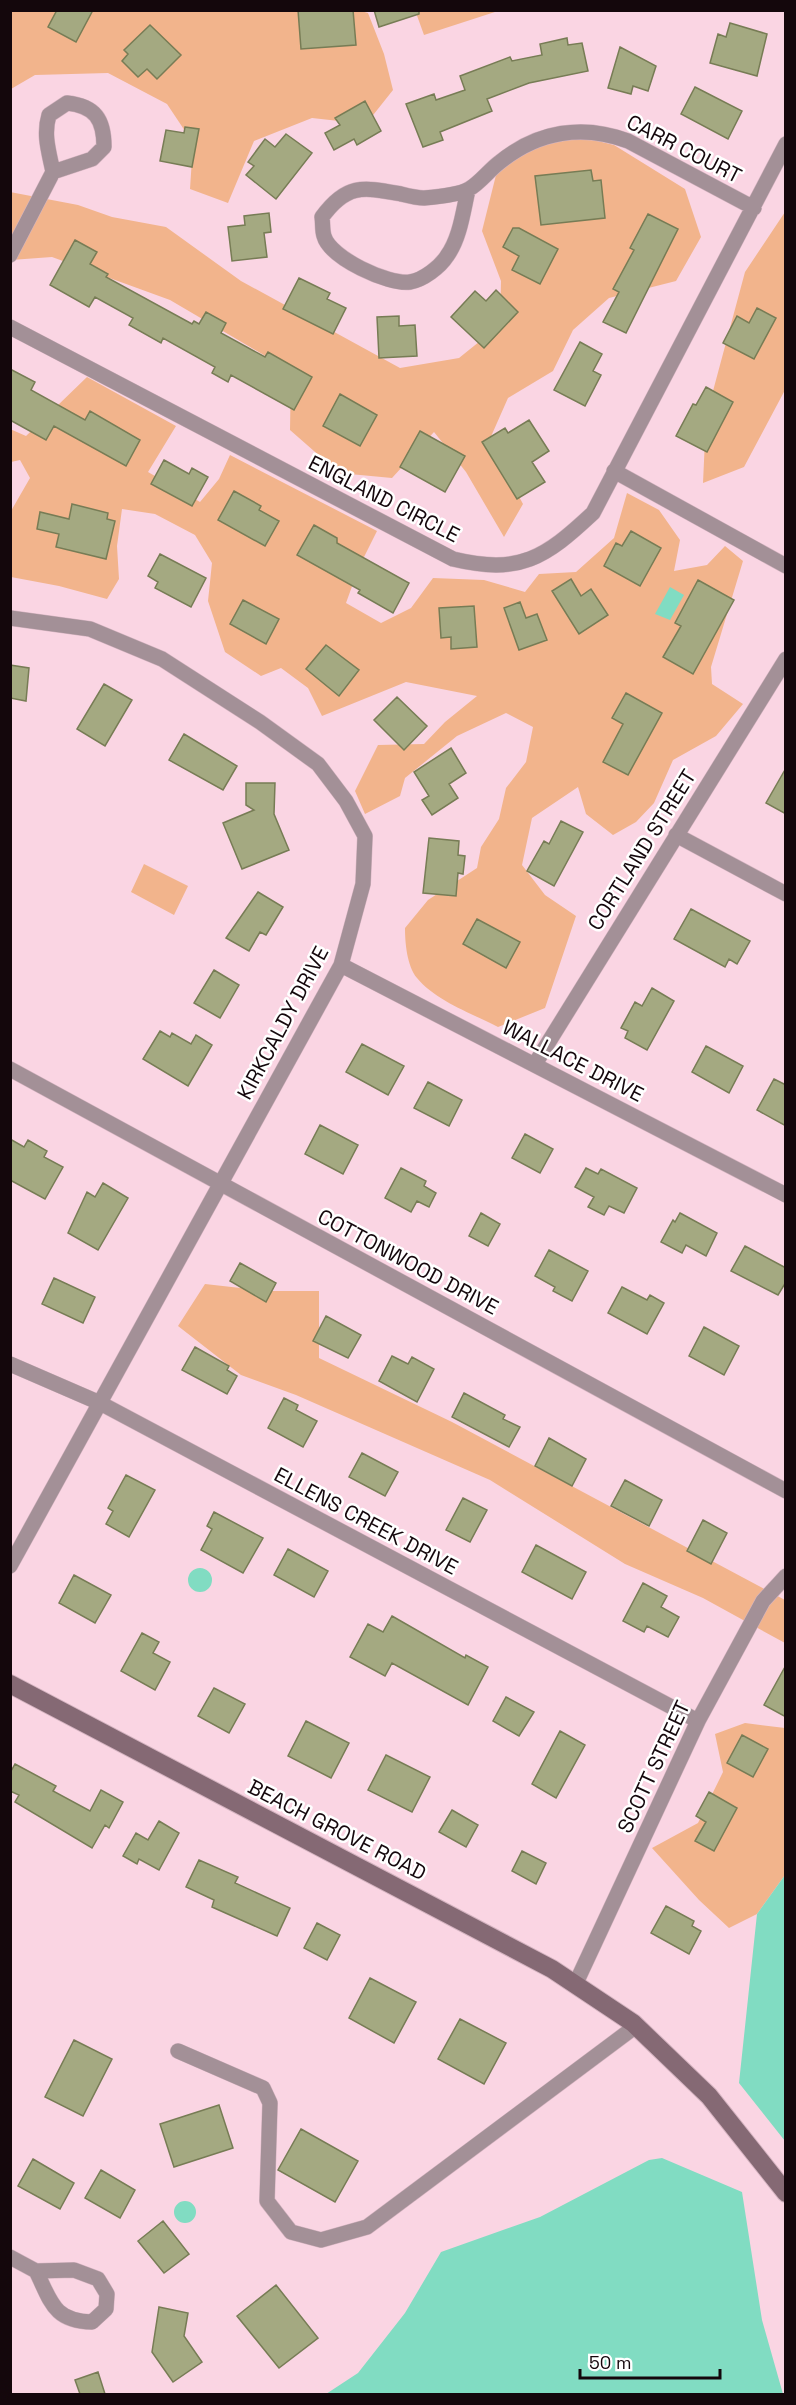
<svg xmlns="http://www.w3.org/2000/svg" width="796" height="2405" font-family="'Space Grotesk',sans-serif">
  <style>
    .green { fill: #f2b48c }
    .water { fill: #81dcc2 }
    .building { fill: #a4a981; stroke: #777c55; stroke-width: 1.5 }
    .lines { fill: none; stroke-linecap: round; stroke-linejoin: round }
    .street-casing { stroke: #d5b4c1; stroke-width: 16 }
    .secondary-casing { stroke: #d5b4c1; stroke-width: 20 }
    .street { stroke: #a39097; stroke-width: 15 }
    .secondary { stroke: #856974; stroke-width: 18 }
    .labels { text-anchor: middle; stroke-width: 5; stroke-linejoin: round; paint-order: stroke }
    .street-label { font-size: 21px; fill: #14070c; stroke: #fff }
  </style>
  <rect width="100%" height="100%" fill="#fad5e3"/>
  <!-- green -->
  <path class="green" d="M 415,10 L 498,11 L 424,35 Z
    M 10,11 L 361,11 L 368,13 L 384,54 L 393,90 L 366,124 L 312,118 L 254,141 L 228,203 L 190,189 L 193,143 L 167,104 L 108,73 L 35,75 L 11,89 Z
    M 550,129 L 614,145 L 685,189 L 701,237 L 676,281 L 609,298 L 573,330 L 553,371 L 508,398 L 489,441 L 523,504 L 504,537 L 466,472 L 434,432 L 392,478 L 339,473 L 290,430 L 291,371 L 170,300 L 52,257 L 11,260 L 10,192 L 78,205 L 112,217 L 166,227 L 241,281 L 400,368 L 459,358 L 500,325 L 501,281 L 482,231 L 497,171 Z
    M 785,212 L 785,390 L 744,467 L 703,483 L 706,417 L 745,272 Z
    M 87,377 L 176,426 L 148,472 L 200,502 L 219,479 L 230,455 L 377,531 L 359,567 L 346,603 L 381,623 L 411,608 L 433,578 L 484,580 L 525,592 L 539,574 L 576,572 L 614,538 L 627,493 L 659,510 L 680,540 L 674,571 L 707,565 L 725,546 L 743,561 L 711,667 L 712,684 L 743,704 L 716,736 L 673,760 L 654,803 L 636,822 L 613,835 L 586,814 L 578,787 L 532,818 L 522,865 L 545,895 L 576,916 L 545,1008 L 498,1027 C 473,1014 436,1001 417,978 C 407,966 405,943 405,928 L 428,900 L 477,868 L 481,847 L 499,819 L 506,788 L 526,762 L 533,727 L 506,713 L 457,736 L 405,778 L 400,796 L 365,814 L 355,791 L 378,745 L 424,744 L 445,722 L 477,696 L 406,682 L 322,716 L 308,688 L 281,668 L 261,676 L 225,652 L 208,601 L 212,563 L 195,535 L 155,514 L 122,509 L 117,546 L 119,579 L 107,599 L 59,586 L 11,577 L 11,511 L 30,478 L 20,460 L 11,462 L 10,429 L 26,436 Z
    M 144,864 L 188,886 L 174,915 L 131,892 Z
    M 205,1284 L 266,1291 L 319,1291 L 319,1358 L 452,1422 L 785,1600 L 785,1643 L 703,1598 L 625,1564 L 490,1480 L 296,1395 L 241,1375 L 178,1326 Z
    M 745,1723 L 785,1728 L 785,1875 L 757,1914 L 729,1928 L 699,1900 L 652,1848 L 698,1823 L 723,1772 L 715,1734 Z"/>
  <!-- water -->
  <path class="water" d="M 670,587 L 684,595 L 670,620 L 655,614 Z
    M188 1580a12 12 0 1 1 24 0a12 12 0 1 1-24 0Z
    M 785,1875 L 785,2141 L 739,2083 L 757,1914 Z
    M 662,2158 L 742,2192 L 762,2320 L 783,2394 L 326,2394 L 358,2373 L 405,2313 L 441,2252 L 540,2217 L 649,2160 Z
    M174 2212a11 11 0 1 1 22 0a11 11 0 1 1-22 0Z"/>
  <!-- building -->
  <path class="building" d="M 57,10 L 93,10 L 76,42 L 48,27 Z
    M 298,10 L 353,10 L 356,45 L 301,49 Z
    M 374,10 L 419,10 L 419,14 L 379,27 Z
    M 730,23 L 767,34 L 757,76 L 710,63 L 718,34 L 726,37 Z
    M 150,25 L 181,55 L 157,79 L 147,69 L 138,77 L 122,61 L 128,54 L 124,50 Z
    M 567,38 L 568,45 L 582,43 L 588,71 L 529,83 L 487,99 L 492,111 L 440,132 L 443,140 L 423,147 L 406,104 L 434,94 L 436,100 L 465,90 L 460,76 L 510,57 L 512,61 L 542,55 L 540,44 Z
    M 620,47 L 656,66 L 648,91 L 633,86 L 631,94 L 608,88 Z
    M 695,87 L 742,111 L 728,139 L 681,114 Z
    M 365,101 L 381,131 L 357,145 L 354,139 L 334,150 L 325,133 L 340,125 L 335,118 Z
    M 185,127 L 199,129 L 192,167 L 160,161 L 166,130 L 184,133 Z
    M 286,134 L 312,153 L 276,199 L 246,175 L 254,166 L 248,162 L 265,139 L 275,147 Z
    M 591,170 L 593,181 L 601,180 L 605,218 L 541,225 L 535,176 Z
    M 269,213 L 271,232 L 264,233 L 267,257 L 232,261 L 228,227 L 245,225 L 244,216 Z
    M 648,214 L 678,229 L 626,333 L 603,322 L 619,292 L 613,289 L 634,250 L 630,248 Z
    M 513,228 L 519,228 L 558,249 L 540,284 L 512,270 L 519,256 L 503,247 Z
    M 75,240 L 97,252 L 90,264 L 108,274 L 106,277 L 192,324 L 194,321 L 199,324 L 206,312 L 226,323 L 221,333 L 265,357 L 268,352 L 312,377 L 294,410 L 231,375 L 228,382 L 212,373 L 215,367 L 163,338 L 161,343 L 129,325 L 133,318 L 95,297 L 89,307 L 50,285 Z
    M 299,278 L 330,293 L 327,299 L 346,308 L 333,334 L 283,309 Z
    M 496,290 L 518,312 L 484,348 L 451,317 L 475,291 L 486,301 Z
    M 757,308 L 776,318 L 754,359 L 723,343 L 737,316 L 749,323 Z
    M 399,316 L 399,326 L 415,325 L 417,356 L 379,358 L 377,317 Z
    M 580,342 L 602,354 L 593,371 L 601,375 L 585,406 L 554,390 Z
    M 10,369 L 35,382 L 31,390 L 85,420 L 90,411 L 140,440 L 126,466 L 54,426 L 46,440 L 10,420 Z
    M 706,387 L 733,402 L 707,452 L 676,436 L 693,404 L 696,405 Z
    M 340,394 L 377,415 L 360,446 L 323,426 Z
    M 529,420 L 549,451 L 532,462 L 545,482 L 517,499 L 482,442 L 505,428 L 508,433 Z
    M 420,431 L 465,456 L 445,492 L 400,467 Z
    M 164,460 L 189,474 L 192,468 L 208,477 L 192,506 L 151,484 Z
    M 234,491 L 261,506 L 259,510 L 279,521 L 265,546 L 218,520 Z
    M 72,504 L 108,513 L 107,519 L 115,521 L 106,559 L 56,547 L 59,534 L 37,529 L 40,512 L 69,519 Z
    M 314,525 L 337,538 L 337,543 L 409,583 L 393,613 L 358,593 L 360,590 L 297,555 Z
    M 631,531 L 661,548 L 640,586 L 604,566 L 616,543 L 622,546 Z
    M 160,554 L 206,578 L 191,607 L 155,588 L 158,582 L 148,576 Z
    M 571,579 L 581,596 L 591,589 L 608,615 L 579,634 L 552,591 Z
    M 698,580 L 734,600 L 693,674 L 663,657 L 681,626 L 675,623 Z
    M 243,600 L 279,619 L 266,644 L 230,624 Z
    M 520,602 L 526,618 L 537,614 L 547,640 L 519,650 L 504,608 Z
    M 474,606 L 477,647 L 451,649 L 451,637 L 441,638 L 439,608 Z
    M 326,645 L 359,670 L 339,696 L 306,669 Z
    M 10,665 L 29,668 L 26,701 L 10,698 Z
    M 104,684 L 132,700 L 105,746 L 77,729 Z
    M 626,693 L 662,713 L 628,775 L 603,762 L 623,724 L 612,718 Z
    M 397,697 L 427,726 L 404,750 L 374,720 Z
    M 184,734 L 237,766 L 223,790 L 169,760 Z
    M 451,748 L 466,773 L 449,784 L 458,798 L 432,815 L 422,800 L 429,796 L 414,772 Z
    M 786,768 L 786,814 L 766,803 Z
    M 246,783 L 275,783 L 274,814 L 289,850 L 242,869 L 223,823 L 254,810 L 246,805 Z
    M 561,821 L 583,832 L 554,886 L 527,871 L 544,841 L 549,844 Z
    M 429,838 L 459,841 L 458,855 L 465,856 L 463,874 L 458,873 L 456,896 L 423,893 Z
    M 258,892 L 283,907 L 266,935 L 260,932 L 249,951 L 226,938 Z
    M 691,909 L 750,941 L 737,964 L 729,959 L 725,967 L 674,939 Z
    M 477,919 L 520,942 L 506,968 L 463,944 Z
    M 214,970 L 239,985 L 220,1018 L 194,1003 Z
    M 652,988 L 674,1001 L 647,1050 L 625,1038 L 628,1031 L 621,1028 L 635,1002 L 642,1006 Z
    M 160,1031 L 170,1037 L 172,1033 L 191,1044 L 196,1035 L 212,1045 L 188,1086 L 143,1059 Z
    M 362,1044 L 404,1066 L 388,1095 L 346,1072 Z
    M 706,1046 L 743,1066 L 729,1093 L 692,1072 Z
    M 774,1079 L 786,1085 L 786,1126 L 757,1110 Z
    M 428,1082 L 462,1100 L 449,1126 L 414,1108 Z
    M 320,1125 L 358,1145 L 343,1174 L 305,1154 Z
    M 525,1134 L 553,1149 L 540,1173 L 512,1158 Z
    M 10,1139 L 24,1147 L 28,1140 L 47,1151 L 44,1157 L 63,1167 L 45,1199 L 10,1180 Z
    M 401,1168 L 426,1181 L 424,1186 L 436,1193 L 429,1207 L 417,1201 L 411,1212 L 385,1198 Z
    M 586,1168 L 598,1174 L 601,1169 L 637,1188 L 624,1213 L 609,1206 L 604,1215 L 588,1207 L 594,1197 L 575,1187 Z
    M 103,1183 L 128,1198 L 98,1250 L 68,1233 L 87,1192 L 95,1197 Z
    M 481,1213 L 500,1224 L 488,1246 L 469,1236 Z
    M 680,1213 L 717,1233 L 706,1256 L 686,1245 L 682,1253 L 661,1242 L 673,1220 L 675,1222 Z
    M 745,1246 L 786,1268 L 786,1282 L 778,1295 L 731,1271 Z
    M 549,1250 L 588,1271 L 572,1301 L 553,1291 L 555,1287 L 535,1276 Z
    M 240,1263 L 276,1283 L 266,1302 L 230,1281 Z
    M 54,1278 L 95,1297 L 83,1323 L 42,1304 Z
    M 622,1287 L 647,1300 L 650,1295 L 664,1303 L 647,1334 L 608,1313 Z
    M 326,1316 L 361,1335 L 348,1358 L 313,1341 Z
    M 704,1327 L 739,1346 L 724,1375 L 689,1356 Z
    M 195,1347 L 229,1366 L 227,1370 L 237,1376 L 227,1394 L 182,1370 Z
    M 392,1356 L 408,1364 L 412,1357 L 434,1369 L 417,1402 L 379,1381 Z
    M 464,1393 L 505,1415 L 503,1419 L 520,1427 L 509,1447 L 452,1417 Z
    M 284,1398 L 298,1405 L 296,1410 L 317,1421 L 303,1447 L 268,1428 Z
    M 549,1438 L 586,1459 L 572,1486 L 535,1466 Z
    M 362,1453 L 398,1472 L 385,1496 L 349,1477 Z
    M 126,1475 L 155,1490 L 129,1537 L 106,1524 L 113,1511 L 108,1508 Z
    M 625,1480 L 662,1500 L 649,1526 L 611,1506 Z
    M 463,1498 L 487,1510 L 470,1542 L 446,1530 Z
    M 214,1512 L 263,1538 L 243,1573 L 201,1550 L 212,1529 L 207,1526 Z
    M 703,1520 L 727,1533 L 711,1564 L 687,1551 Z
    M 536,1545 L 586,1572 L 572,1599 L 522,1572 Z
    M 288,1549 L 328,1571 L 314,1597 L 274,1575 Z
    M 74,1575 L 111,1595 L 95,1623 L 59,1603 Z
    M 643,1583 L 667,1596 L 661,1607 L 679,1617 L 668,1637 L 647,1626 L 644,1632 L 623,1621 Z
    M 392,1616 L 465,1658 L 466,1655 L 488,1667 L 468,1705 L 392,1663 L 385,1676 L 350,1657 L 368,1624 L 383,1632 Z
    M 142,1633 L 159,1642 L 153,1653 L 170,1662 L 155,1690 L 121,1671 Z
    M 786,1665 L 786,1717 L 764,1705 Z
    M 214,1688 L 245,1704 L 229,1733 L 198,1716 Z
    M 506,1697 L 534,1712 L 519,1736 L 493,1721 Z
    M 306,1721 L 349,1743 L 331,1778 L 288,1756 Z
    M 560,1731 L 585,1745 L 556,1798 L 532,1784 Z
    M 742,1735 L 768,1749 L 753,1777 L 727,1763 Z
    M 386,1755 L 430,1777 L 412,1812 L 368,1790 Z
    M 15,1764 L 56,1786 L 53,1791 L 90,1811 L 101,1790 L 123,1802 L 109,1828 L 105,1825 L 92,1848 L 15,1802 L 19,1795 L 10,1791 L 10,1773 Z
    M 709,1792 L 737,1808 L 714,1851 L 695,1841 L 706,1822 L 696,1816 Z
    M 452,1810 L 478,1825 L 466,1847 L 439,1832 Z
    M 159,1821 L 179,1833 L 159,1870 L 139,1859 L 137,1864 L 123,1856 L 136,1833 L 148,1840 Z
    M 522,1851 L 546,1863 L 536,1884 L 512,1871 Z
    M 199,1860 L 238,1877 L 235,1883 L 290,1908 L 277,1936 L 212,1907 L 214,1900 L 186,1887 Z
    M 666,1906 L 694,1921 L 692,1926 L 701,1931 L 689,1954 L 651,1933 Z
    M 317,1923 L 340,1935 L 327,1960 L 304,1948 Z
    M 370,1978 L 416,2002 L 394,2043 L 349,2018 Z
    M 460,2019 L 506,2043 L 484,2084 L 438,2059 Z
    M 74,2040 L 112,2059 L 83,2116 L 45,2097 Z
    M 219,2105 L 233,2148 L 174,2167 L 160,2124 Z
    M 301,2129 L 358,2161 L 335,2202 L 278,2170 Z
    M 33,2159 L 74,2183 L 60,2209 L 18,2186 Z
    M 101,2170 L 135,2190 L 120,2218 L 85,2198 Z
    M 163,2221 L 189,2254 L 164,2273 L 138,2241 Z
    M 276,2285 L 318,2338 L 279,2368 L 237,2316 Z
    M 159,2307 L 188,2313 L 184,2336 L 202,2362 L 173,2382 L 152,2352 Z
    M 98,2372 L 105,2394 L 80,2394 L 75,2380 Z"/>
  <g class="lines">
    <defs>
      <path id="street" d="M 468,190 C 463,212 460,238 447,256 C 440,267 423,280 410,282 C 388,285 330,258 324,236 C 322,230 323,223 322,217 C 347,183 363,187 401,194 C 409,196 417,198 424,198 C 436,197 459,195 469,189 C 480,183 489,170 500,162 C 538,131 583,124 628,141 L 754,208
        M 10,255 L 53,172 C 49,152 43,135 49,115 L 67,103 C 95,106 104,119 104,147 L 92,159 L 53,172
        M 10,327 L 453,559 C 520,575 545,558 593,513 L 786,144
        M 614,471 L 786,566
        M 10,618 L 90,629 L 162,659 L 260,722 L 318,764 L 346,801 L 365,836 L 363,884 L 341,965 L 10,1566
        M 676,835 L 786,894
        M 341,965 L 786,1195
        M 535,1064 L 786,659
        M 10,1069 L 786,1491
        M 10,1364 L 100,1403 L 698,1721
        M 575,1985 L 698,1721 L 763,1601 L 786,1576
        M 178,2051 L 263,2088 L 270,2103 L 267,2201 L 291,2232 L 321,2240 L 367,2227 L 636,2026
        M 10,2257 L 36,2271 L 74,2270 L 98,2279 L 107,2294 L 106,2309 L 92,2322 C 53,2321 51,2301 36,2271"/>
      <path id="secondary" d="M 10,1684 L 552,1969 L 633,2023 L 709,2096 L 786,2193"/>
    </defs>
    <!-- street casing -->
    <use href="#street" class="street-casing"/>
    <!-- secondary casing -->
    <use href="#secondary" class="secondary-casing"/>
    <!-- street -->
    <use href="#street" class="street"/>
    <!-- secondary -->
    <use href="#secondary" class="secondary"/>
  </g>
  <g class="labels">
    <!-- street labels -->
    <g class="street-label">
      <text transform="translate(684 149) rotate(27)" y="7">CARR COURT</text>
      <text transform="translate(384 499) rotate(27)" y="7">ENGLAND CIRCLE</text>
      <text transform="translate(642 850) rotate(-58)" y="7">CORTLAND STREET</text>
      <text transform="translate(283 1023) rotate(-62)" y="7">KIRKCALDY DRIVE</text>
      <text transform="translate(573 1061) rotate(27)" y="7">WALLACE DRIVE</text>
      <text transform="translate(408 1262) rotate(28)" y="7">COTTONWOOD DRIVE</text>
      <text transform="translate(366 1521) rotate(28)" y="7">ELLENS CREEK DRIVE</text>
      <text transform="translate(654 1767) rotate(-65)" y="7">SCOTT STREET</text>
      <text transform="translate(337 1830) rotate(27)" y="7">BEACH GROVE ROAD</text>
    </g>
  </g>
  <!-- border -->
  <rect width="796" height="2405" fill="none" stroke="#14070c" stroke-width="24"/>
  <!-- scale -->
  <path d="M580 2369v9h140v-9" fill="none" stroke="#14070c" stroke-width="3"/>
  <text x="589" y="2369" font-size="18" fill="#14070c" stroke="#ffffff" stroke-width="4.5" paint-order="stroke">50 m</text>
</svg>
